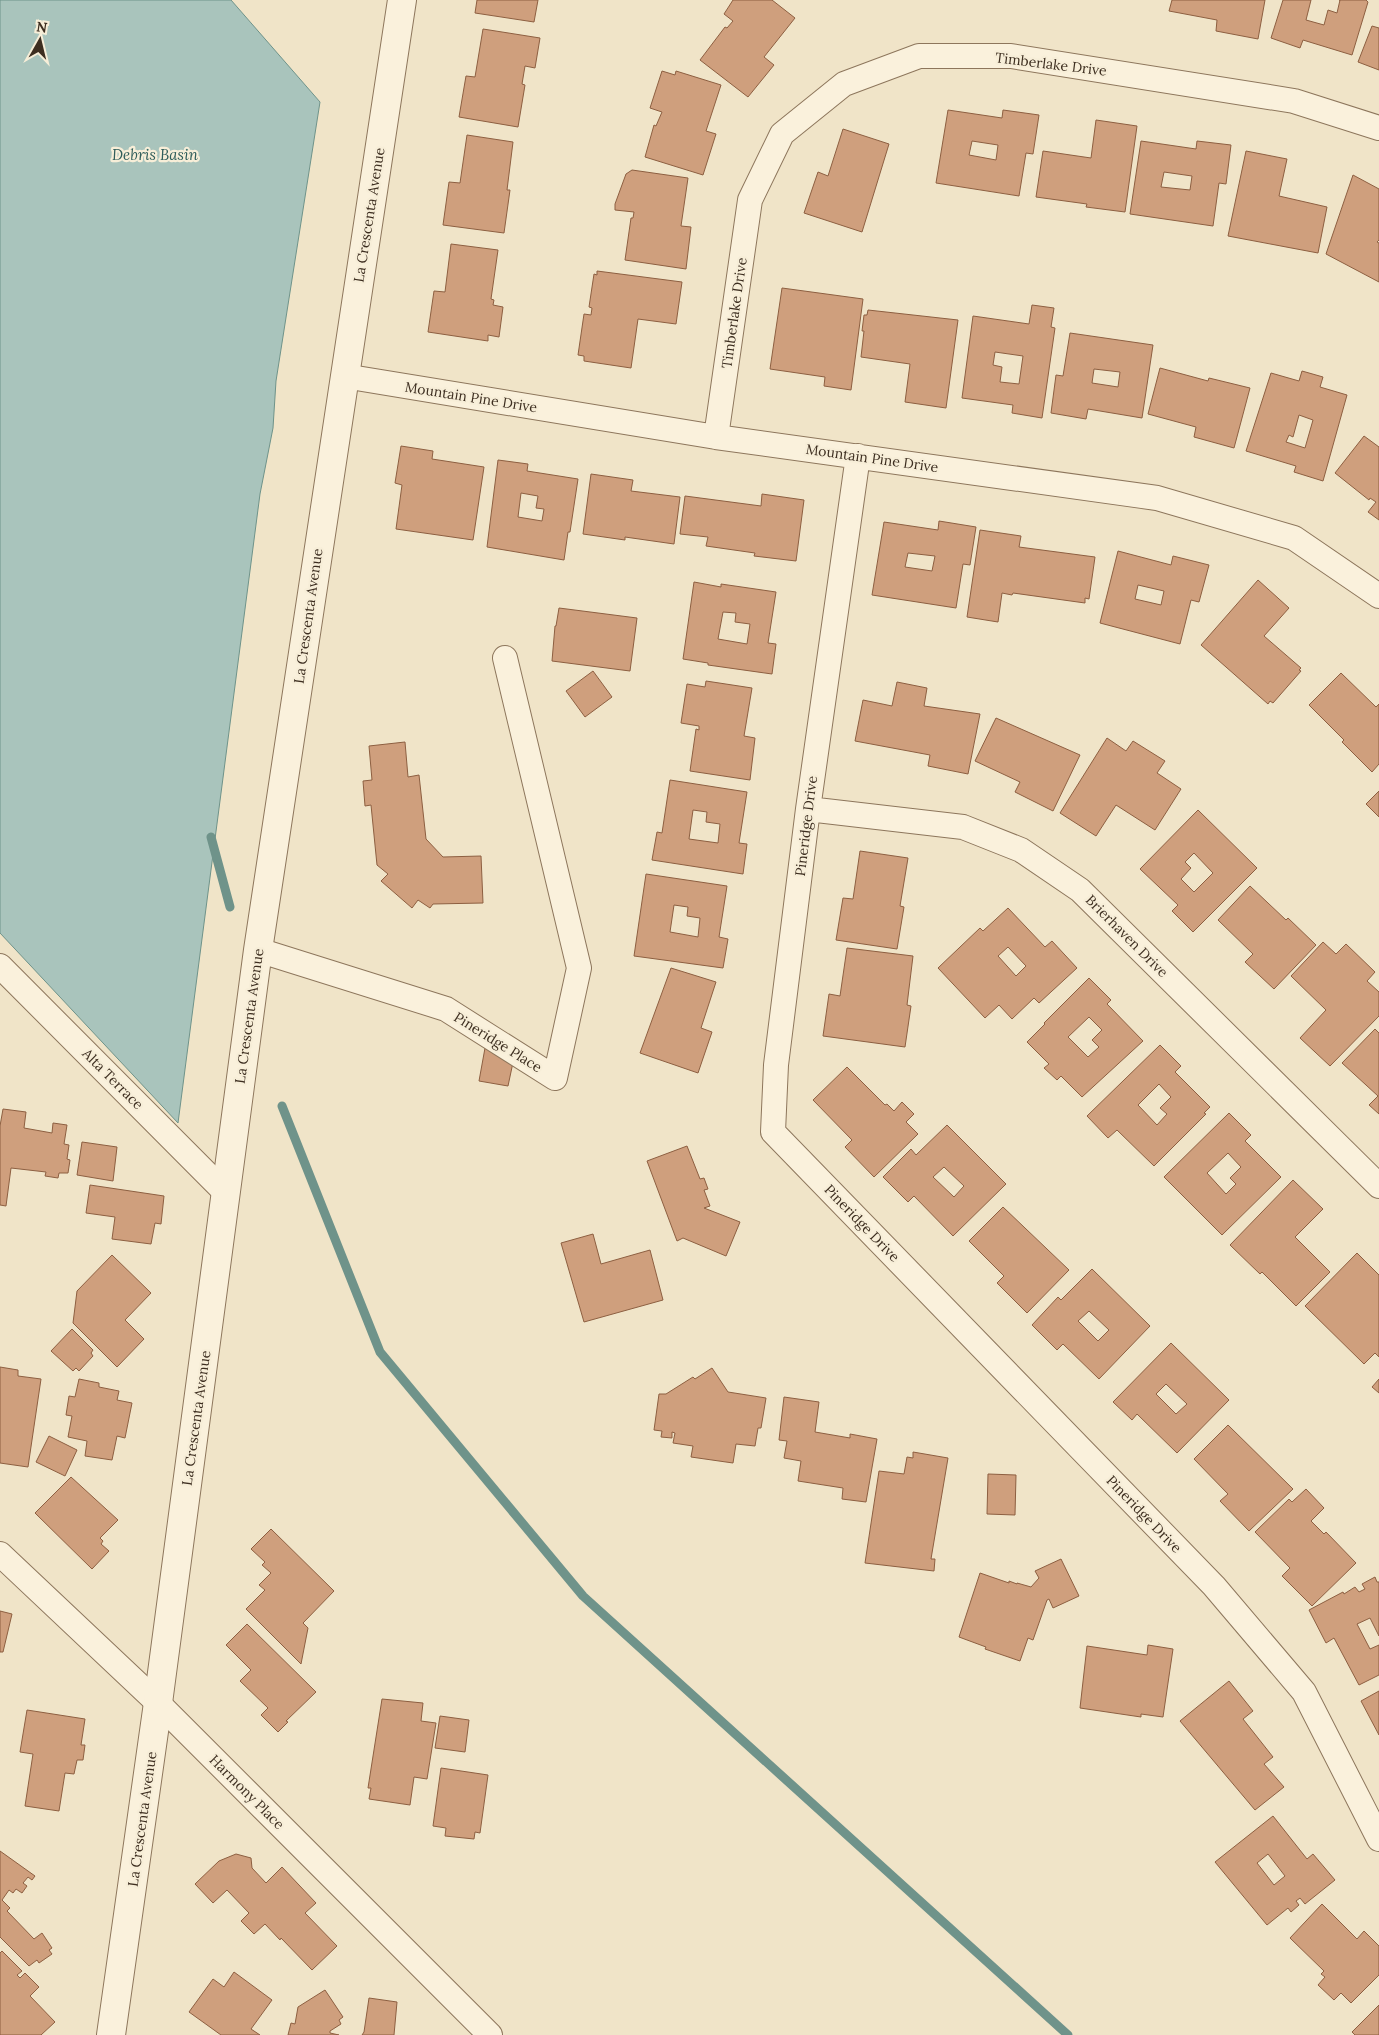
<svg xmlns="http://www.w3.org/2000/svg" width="1379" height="2035" font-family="Lora,serif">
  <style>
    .water { fill: #a9c4bc; stroke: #6f938a }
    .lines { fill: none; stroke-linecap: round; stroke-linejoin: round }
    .stream { stroke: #6f938a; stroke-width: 9 }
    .building { fill: #cf9f7d; stroke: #8d5f41; fill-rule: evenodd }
    .minor-casing { stroke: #8d765c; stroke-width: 26 }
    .tertiary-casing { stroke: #8d765c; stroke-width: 30 }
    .minor { stroke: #faf1dc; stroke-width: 24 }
    .tertiary { stroke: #faf1dc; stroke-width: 28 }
    .labels { text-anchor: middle; stroke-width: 4.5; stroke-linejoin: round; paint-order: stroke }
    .street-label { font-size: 14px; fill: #3d2e20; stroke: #f7eed8 }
    .water-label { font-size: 15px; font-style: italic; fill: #2f5d5a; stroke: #f7eed8 }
  </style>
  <rect width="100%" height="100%" fill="#f0e4c8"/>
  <!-- water -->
  <path class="water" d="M 0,0 L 231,0 L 320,102 L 276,381 L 273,428 L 260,494 L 178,1123 L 0,933 Z"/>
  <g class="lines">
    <!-- stream -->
    <path class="stream" d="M 211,837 L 230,907
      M 282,1106 L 380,1352 L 583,1596 L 1068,2035"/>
  </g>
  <!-- building -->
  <path class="building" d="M 477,0 L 538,0 L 534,22 L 475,13 Z
    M 733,0 L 772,0 L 795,18 L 764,57 L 774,65 L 748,97 L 700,60 L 725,27 L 727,28 L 733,21 L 724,14 Z
    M 1172,0 L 1265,0 L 1258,39 L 1216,31 L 1217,20 L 1169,11 Z
    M 1283,0 L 1311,0 L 1306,20 L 1324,25 L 1328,10 L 1337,13 L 1340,0 L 1339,0 L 1366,0 L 1368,2 L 1352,55 L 1303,40 L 1300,48 L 1271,38 Z
    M 1372,26 L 1379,28 L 1379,70 L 1358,62 Z
    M 483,29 L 540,38 L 535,68 L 525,66 L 522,84 L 525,85 L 518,127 L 459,117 L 466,76 L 475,77 Z
    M 662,71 L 675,75 L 676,71 L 721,85 L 706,131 L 716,134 L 703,175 L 645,157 L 654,125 L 656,126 L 662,112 L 650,108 Z
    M 948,110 L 1002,118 L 1003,110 L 1039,115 L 1033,154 L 1026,153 L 1019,196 L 936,183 ZM 972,141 L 998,145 L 996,160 L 969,155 Z
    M 1096,120 L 1137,126 L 1125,212 L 1086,207 L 1087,204 L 1036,197 L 1043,151 L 1091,158 Z
    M 843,129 L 889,144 L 862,232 L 804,213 L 818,172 L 828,176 Z
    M 467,135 L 513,142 L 507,190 L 510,190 L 504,233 L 443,225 L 449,182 L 460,183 Z
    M 1141,141 L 1196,149 L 1197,141 L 1231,145 L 1226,184 L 1219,183 L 1213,226 L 1130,214 ZM 1164,172 L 1192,176 L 1190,190 L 1161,187 Z
    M 1246,151 L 1287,159 L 1279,196 L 1327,207 L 1318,253 L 1228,236 Z
    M 632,170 L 688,178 L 681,226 L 691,227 L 686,269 L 625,260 L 631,218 L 633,218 L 634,212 L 615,210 L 615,204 L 626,174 Z
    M 1353,175 L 1379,189 L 1379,240 L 1377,242 L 1379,243 L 1379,282 L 1326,254 Z
    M 451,244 L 498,250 L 491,299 L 494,300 L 493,305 L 503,307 L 499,337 L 488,335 L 488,341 L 428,332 L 434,291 L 445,292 Z
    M 597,271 L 682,282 L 676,324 L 638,319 L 631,368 L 584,361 L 584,356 L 578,355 L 584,314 L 591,315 L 592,308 L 589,307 L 594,274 L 597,275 Z
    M 782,288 L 863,299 L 851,390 L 824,386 L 825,377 L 770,369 Z
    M 1032,305 L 1054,308 L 1051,327 L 1055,328 L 1042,418 L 1012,413 L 1013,405 L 962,398 L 973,316 L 1029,324 ZM 995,352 L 1023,356 L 1019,384 L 1000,382 L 1002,367 L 993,365 Z
    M 868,310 L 958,320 L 946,408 L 905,402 L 910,364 L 861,357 L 864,331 L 862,331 L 864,315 L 867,315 Z
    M 1070,333 L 1153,345 L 1142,418 L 1088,409 L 1086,419 L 1051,413 L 1056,375 L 1063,376 ZM 1094,369 L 1120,372 L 1118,387 L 1092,383 Z
    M 1160,368 L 1208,381 L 1209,378 L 1250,388 L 1234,448 L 1194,437 L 1196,427 L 1148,414 Z
    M 1302,371 L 1323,377 L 1320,387 L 1347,395 L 1323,481 L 1294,472 L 1296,466 L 1246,451 L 1271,373 L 1299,381 ZM 1299,415 L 1313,420 L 1305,448 L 1286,442 L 1289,435 L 1293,437 Z
    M 1364,436 L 1379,447 L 1379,520 L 1368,512 L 1376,502 L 1370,498 L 1369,500 L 1335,473 Z
    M 401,446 L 433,451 L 432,459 L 484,467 L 473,540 L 396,529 L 402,485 L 395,483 Z
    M 498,460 L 528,464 L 527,471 L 578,479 L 570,532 L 568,532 L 564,560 L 487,547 ZM 521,493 L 538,496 L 536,508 L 544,509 L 542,521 L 518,517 Z
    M 591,474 L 633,480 L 631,491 L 680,497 L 674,544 L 625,537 L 625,540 L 583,534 Z
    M 762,494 L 804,500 L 796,561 L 754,556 L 755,553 L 706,546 L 708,537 L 680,534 L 685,496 L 761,506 Z
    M 939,521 L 976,527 L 970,565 L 963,564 L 956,608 L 872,595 L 884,522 L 938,530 ZM 908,553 L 935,556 L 932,571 L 905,567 Z
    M 980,530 L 1021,536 L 1019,547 L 1095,557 L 1089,599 L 1085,598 L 1085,603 L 1013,593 L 1012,595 L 1002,593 L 998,622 L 967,617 Z
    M 1118,551 L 1171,565 L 1173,556 L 1209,565 L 1199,602 L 1191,600 L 1180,644 L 1100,623 ZM 1138,585 L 1164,591 L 1161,605 L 1135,599 Z
    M 1258,580 L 1289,608 L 1264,636 L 1301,668 L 1299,670 L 1301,671 L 1273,703 L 1270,701 L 1268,704 L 1201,645 Z
    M 694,582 L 721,587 L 721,584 L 776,592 L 768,643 L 776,644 L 772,674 L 708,665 L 708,663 L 683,659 ZM 723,612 L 736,613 L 735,622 L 750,624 L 747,644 L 718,639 Z
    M 559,608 L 637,618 L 630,671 L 552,661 L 555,626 L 556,626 Z
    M 593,671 L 612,697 L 585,717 L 566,691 Z
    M 1341,673 L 1376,707 L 1379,704 L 1379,764 L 1372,772 L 1342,742 L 1344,740 L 1309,705 Z
    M 706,681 L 752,688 L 744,736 L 755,738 L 750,780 L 690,771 L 696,729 L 699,730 L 699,726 L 681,723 L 687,684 L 705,687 Z
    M 897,682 L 927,688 L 924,706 L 980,714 L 968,774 L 928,766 L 930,755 L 855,741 L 863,700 L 892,706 Z
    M 996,718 L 1080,755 L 1053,811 L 1015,792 L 1020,782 L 975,761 Z
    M 1107,738 L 1126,751 L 1133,741 L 1165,761 L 1157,773 L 1181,789 L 1155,830 L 1116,805 L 1096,836 L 1060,813 Z
    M 405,742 L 408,777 L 419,775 L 426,839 L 443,857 L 481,856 L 483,903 L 433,904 L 430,908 L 418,900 L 412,908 L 381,881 L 388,874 L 377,865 L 371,805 L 365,806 L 363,781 L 372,780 L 369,746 Z
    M 670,780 L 747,792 L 739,843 L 747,844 L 743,874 L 652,860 L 657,832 L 662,833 ZM 693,810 L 707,812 L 706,822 L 720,824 L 718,843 L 689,839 Z
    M 1379,791 L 1379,817 L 1366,804 Z
    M 1198,810 L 1257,868 L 1193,932 L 1172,911 L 1178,905 L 1140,869 ZM 1194,853 L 1213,873 L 1194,892 L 1181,879 L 1191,868 L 1185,862 Z
    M 860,851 L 908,858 L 900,906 L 904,907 L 897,949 L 836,940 L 843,898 L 853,899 Z
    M 646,874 L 727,886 L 719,937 L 728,939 L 723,968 L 634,956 ZM 674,905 L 688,907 L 687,916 L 700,918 L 698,937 L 670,932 Z
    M 1250,886 L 1286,920 L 1288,918 L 1316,945 L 1274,989 L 1245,962 L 1253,954 L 1218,920 Z
    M 1008,908 L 1045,947 L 1052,941 L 1077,968 L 1039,1003 L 1034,998 L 1012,1019 L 999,1005 L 985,1018 L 938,968 L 980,928 L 983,931 ZM 1008,947 L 1026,966 L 1016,976 L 998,956 Z
    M 1323,942 L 1336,954 L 1346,944 L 1375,972 L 1367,981 L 1379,992 L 1379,1016 L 1330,1066 L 1300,1038 L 1326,1010 L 1291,976 Z
    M 847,948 L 913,956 L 907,1005 L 911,1006 L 905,1047 L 823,1036 L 829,994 L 840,996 Z
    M 671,968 L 716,982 L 701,1028 L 712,1032 L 698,1073 L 640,1053 Z
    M 1089,978 L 1111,1000 L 1107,1004 L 1143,1041 L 1082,1097 L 1061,1076 L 1057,1080 L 1044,1068 L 1049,1064 L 1027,1042 L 1045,1024 L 1044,1023 ZM 1089,1017 L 1102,1030 L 1092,1040 L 1099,1047 L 1088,1057 L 1068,1037 Z
    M 1375,1029 L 1379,1033 L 1379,1114 L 1369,1105 L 1378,1096 L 1342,1063 Z
    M 1160,1045 L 1181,1066 L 1175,1072 L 1210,1107 L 1204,1113 L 1206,1114 L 1154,1166 L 1117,1130 L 1108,1138 L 1087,1116 ZM 1159,1084 L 1171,1097 L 1160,1108 L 1167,1114 L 1157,1125 L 1138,1105 Z
    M 485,1048 L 515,1053 L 508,1086 L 479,1081 Z
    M 847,1067 L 885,1105 L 887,1104 L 894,1111 L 902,1102 L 914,1114 L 906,1122 L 918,1134 L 874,1177 L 845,1147 L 852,1140 L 813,1100 Z
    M 3,1109 L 26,1112 L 24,1128 L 52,1133 L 53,1123 L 67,1125 L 64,1144 L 69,1145 L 67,1159 L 70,1160 L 68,1173 L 59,1173 L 58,1178 L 45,1176 L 46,1172 L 11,1168 L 6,1206 L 0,1205 L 0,1126 Z
    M 1229,1113 L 1251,1135 L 1245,1141 L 1281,1177 L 1222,1235 L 1164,1177 ZM 1228,1153 L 1241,1167 L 1230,1178 L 1236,1184 L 1226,1194 L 1207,1173 Z
    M 947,1125 L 1006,1184 L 953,1236 L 914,1196 L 908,1202 L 883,1177 L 911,1149 L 916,1155 ZM 944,1167 L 964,1186 L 954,1197 L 933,1177 Z
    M 82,1142 L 117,1147 L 113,1181 L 77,1175 Z
    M 687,1146 L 700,1179 L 704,1178 L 708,1189 L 704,1190 L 710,1206 L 704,1208 L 740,1222 L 726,1256 L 683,1238 L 677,1241 L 647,1161 Z
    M 1293,1180 L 1323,1209 L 1295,1237 L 1330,1272 L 1296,1306 L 1262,1272 L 1260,1274 L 1230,1245 Z
    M 90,1185 L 164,1196 L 161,1224 L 155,1223 L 151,1244 L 112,1239 L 115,1217 L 86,1213 Z
    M 1003,1207 L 1069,1270 L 1027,1313 L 997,1283 L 1004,1276 L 969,1241 Z
    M 593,1234 L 601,1264 L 650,1250 L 663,1300 L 584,1322 L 561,1243 Z
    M 1357,1253 L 1379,1275 L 1379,1357 L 1375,1353 L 1364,1364 L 1305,1306 Z
    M 112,1255 L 151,1293 L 125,1320 L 144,1339 L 117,1367 L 73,1323 L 77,1291 Z
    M 1092,1269 L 1150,1326 L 1099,1379 L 1063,1344 L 1057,1350 L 1032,1325 L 1058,1297 L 1061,1300 ZM 1089,1311 L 1109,1330 L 1098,1341 L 1078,1321 Z
    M 72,1329 L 93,1350 L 91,1353 L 93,1356 L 79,1371 L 76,1368 L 73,1371 L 51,1351 Z
    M 1171,1343 L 1229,1400 L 1177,1453 L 1137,1414 L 1132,1420 L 1113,1402 ZM 1166,1384 L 1187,1404 L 1176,1414 L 1156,1394 Z
    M 0,1367 L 18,1370 L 18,1376 L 41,1379 L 28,1467 L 0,1463 Z
    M 712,1368 L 728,1392 L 766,1398 L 761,1428 L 758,1428 L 755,1446 L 736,1444 L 733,1463 L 691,1457 L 693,1446 L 673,1443 L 675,1433 L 672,1432 L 672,1438 L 661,1437 L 662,1431 L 654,1430 L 659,1394 L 666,1394 L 693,1377 L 695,1379 Z
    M 79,1379 L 99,1383 L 99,1387 L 119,1391 L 117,1400 L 132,1403 L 125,1438 L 117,1436 L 112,1460 L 85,1456 L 87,1441 L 68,1437 L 72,1416 L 66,1415 L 69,1396 L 75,1397 Z
    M 1379,1379 L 1379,1393 L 1372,1387 Z
    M 784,1397 L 819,1402 L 815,1432 L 850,1438 L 850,1434 L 877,1439 L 866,1502 L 842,1499 L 843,1488 L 798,1481 L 801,1461 L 784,1458 L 787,1441 L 779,1440 Z
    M 1228,1425 L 1293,1489 L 1249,1531 L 1220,1501 L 1228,1494 L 1194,1459 Z
    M 49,1436 L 77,1450 L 65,1476 L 36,1462 Z
    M 913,1452 L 948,1458 L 931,1559 L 935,1559 L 934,1571 L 865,1563 L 879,1471 L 904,1474 L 907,1457 L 913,1458 Z
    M 988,1474 L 1016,1475 L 1015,1515 L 987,1514 Z
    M 71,1477 L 118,1520 L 100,1538 L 103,1541 L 101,1544 L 109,1551 L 92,1569 L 35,1513 Z
    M 1306,1489 L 1324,1508 L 1311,1521 L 1324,1534 L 1326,1532 L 1356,1563 L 1312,1606 L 1282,1576 L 1290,1568 L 1255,1532 L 1289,1499 L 1292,1502 Z
    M 271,1529 L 334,1591 L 303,1623 L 308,1628 L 301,1664 L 246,1609 L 265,1590 L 259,1585 L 271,1573 L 262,1565 L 265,1562 L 251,1549 Z
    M 1061,1559 L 1079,1596 L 1053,1608 L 1049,1599 L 1047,1600 L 1033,1640 L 1028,1638 L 1020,1661 L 985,1649 L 986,1647 L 959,1637 L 980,1573 L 1009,1583 L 1009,1581 L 1017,1584 L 1017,1583 L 1031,1587 L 1039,1578 L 1035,1571 Z
    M 1375,1577 L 1377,1582 L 1379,1582 L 1379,1636 L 1370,1618 L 1357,1624 L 1370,1649 L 1379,1645 L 1379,1675 L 1359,1685 L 1334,1638 L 1326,1643 L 1309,1610 L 1343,1592 L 1344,1594 L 1355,1587 L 1359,1592 L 1365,1589 L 1362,1584 Z
    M 0,1611 L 12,1614 L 3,1652 L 0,1652 Z
    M 247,1624 L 316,1692 L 286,1721 L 288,1722 L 278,1732 L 261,1715 L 268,1708 L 240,1681 L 251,1670 L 226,1645 Z
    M 1148,1645 L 1173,1649 L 1163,1717 L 1141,1714 L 1141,1717 L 1080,1708 L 1087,1646 L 1147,1655 Z
    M 1229,1681 L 1253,1711 L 1243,1719 L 1273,1757 L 1264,1764 L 1284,1787 L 1255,1810 L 1180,1721 Z
    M 1379,1691 L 1379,1735 L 1361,1701 Z
    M 382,1699 L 423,1703 L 421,1721 L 436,1723 L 427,1779 L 414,1777 L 410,1805 L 369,1799 L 371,1788 L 368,1788 Z
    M 27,1710 L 85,1719 L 81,1745 L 85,1745 L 83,1760 L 77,1760 L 74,1774 L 65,1773 L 59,1811 L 25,1806 L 33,1754 L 20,1752 Z
    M 440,1716 L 469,1720 L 465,1752 L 435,1748 Z
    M 441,1768 L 488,1775 L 480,1833 L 475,1832 L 474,1839 L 445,1836 L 446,1828 L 433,1826 Z
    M 1273,1816 L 1307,1859 L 1313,1854 L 1335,1880 L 1305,1904 L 1300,1898 L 1296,1901 L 1299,1905 L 1291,1912 L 1288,1908 L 1267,1925 L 1215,1862 ZM 1268,1854 L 1285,1876 L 1274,1885 L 1257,1863 Z
    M 0,1851 L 35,1876 L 32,1880 L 28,1877 L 23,1883 L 27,1886 L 22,1893 L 16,1889 L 13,1893 L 9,1890 L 2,1900 L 10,1908 L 7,1911 L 34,1939 L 42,1933 L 52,1948 L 49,1950 L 52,1954 L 39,1963 L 37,1960 L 29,1966 L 0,1937 Z
    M 236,1854 L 251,1858 L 252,1868 L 266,1883 L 282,1867 L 316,1903 L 305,1913 L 337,1946 L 312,1970 L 281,1938 L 280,1940 L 265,1924 L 254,1934 L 241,1921 L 249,1913 L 227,1890 L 213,1903 L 195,1884 L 219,1861 Z
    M 1322,1904 L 1357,1939 L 1364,1931 L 1379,1946 L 1379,1975 L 1351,2003 L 1341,1993 L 1334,2000 L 1318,1985 L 1325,1977 L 1321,1974 L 1324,1971 L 1290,1938 Z
    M 2,1951 L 22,1971 L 17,1975 L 20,1978 L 25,1973 L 39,1987 L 30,1996 L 55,2022 L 41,2035 L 0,2035 L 0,1953 Z
    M 234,1972 L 272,2000 L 251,2029 L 260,2035 L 221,2035 L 189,2012 L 213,1979 L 224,1987 Z
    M 325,1990 L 343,2017 L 339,2020 L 341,2024 L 330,2031 L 330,2033 L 339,2035 L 288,2035 L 291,2023 L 295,2024 L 298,2007 Z
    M 369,1998 L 397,2002 L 394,2035 L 362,2035 L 364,2032 Z
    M 1379,2005 L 1379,2035 L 1355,2035 L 1352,2032 Z"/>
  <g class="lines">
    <defs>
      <path id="minor" d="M 344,376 L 716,437 L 1157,498 L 1294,538 L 1379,596
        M 716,437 L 750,200 L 782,134 L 844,84 L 919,56 L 1011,56 L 1294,101 L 1379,128
        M 858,456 L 808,809 L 776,1065 L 773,1132 L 1214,1586 L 1304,1692 L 1379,1839
        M 808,809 L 963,827 L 1021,850 L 1080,890 L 1379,1186
        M 258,950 L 446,1009 L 555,1078 L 579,968 L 505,658
        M 0,966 L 226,1193
        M 0,1554 L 158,1703 L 490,2035"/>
      <path id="tertiary" d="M 111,2035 L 158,1703 L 258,950 L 402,0"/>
    </defs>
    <!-- minor casing -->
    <use href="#minor" class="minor-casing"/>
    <!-- tertiary casing -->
    <use href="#tertiary" class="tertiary-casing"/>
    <!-- minor -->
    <use href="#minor" class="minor"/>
    <!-- tertiary -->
    <use href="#tertiary" class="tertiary"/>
  </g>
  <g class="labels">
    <!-- street labels -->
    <g class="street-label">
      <text transform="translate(1051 64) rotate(7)" y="5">Timberlake Drive</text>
      <text transform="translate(369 215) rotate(-81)" y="5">La Crescenta Avenue</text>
      <text transform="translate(734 313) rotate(-82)" y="5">Timberlake Drive</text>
      <text transform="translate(471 397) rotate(9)" y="5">Mountain Pine Drive</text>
      <text transform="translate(872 458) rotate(8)" y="5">Mountain Pine Drive</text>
      <text transform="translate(308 616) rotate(-82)" y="5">La Crescenta Avenue</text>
      <text transform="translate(806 826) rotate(-83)" y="5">Pineridge Drive</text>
      <text transform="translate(1127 936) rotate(45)" y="5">Brierhaven Drive</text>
      <text transform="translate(249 1016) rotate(-82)" y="5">La Crescenta Avenue</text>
      <text transform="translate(498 1042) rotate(32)" y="5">Pineridge Place</text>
      <text transform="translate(113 1079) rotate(45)" y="5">Alta Terrace</text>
      <text transform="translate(862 1223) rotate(46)" y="5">Pineridge Drive</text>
      <text transform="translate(196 1418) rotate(-82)" y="5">La Crescenta Avenue</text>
      <text transform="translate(1144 1514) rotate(46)" y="5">Pineridge Drive</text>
      <text transform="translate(247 1792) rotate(45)" y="5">Harmony Place</text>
      <text transform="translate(142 1819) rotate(-82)" y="5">La Crescenta Avenue</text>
    </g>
    <!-- water labels -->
    <g class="water-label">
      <text x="155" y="160">Debris Basin</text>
    </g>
  </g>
  <!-- north arrow -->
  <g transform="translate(40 40) rotate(8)" stroke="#f7eed8" stroke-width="4" paint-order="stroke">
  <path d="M0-4L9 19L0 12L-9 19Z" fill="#3d2e20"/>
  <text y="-8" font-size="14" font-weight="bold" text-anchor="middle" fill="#3d2e20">N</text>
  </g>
</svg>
